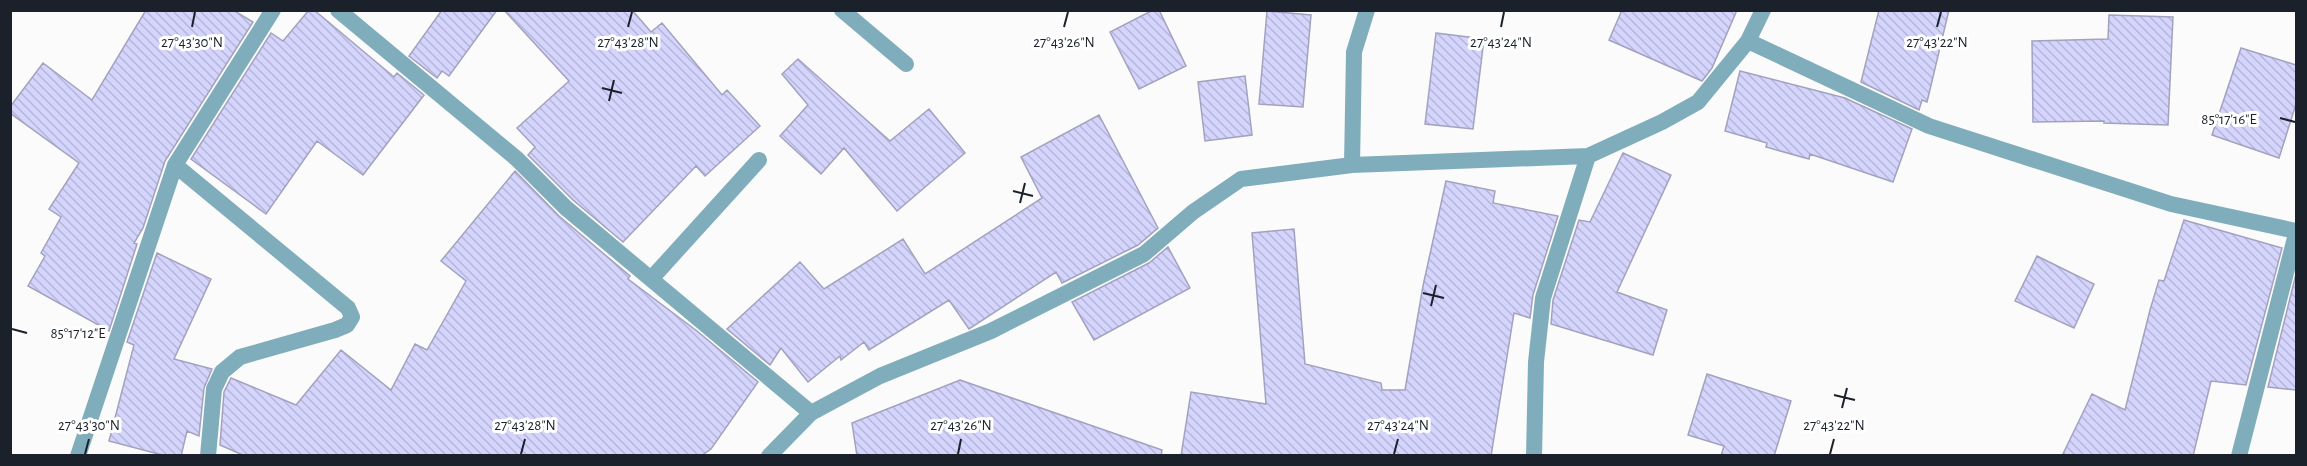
<svg xmlns="http://www.w3.org/2000/svg" width="2307" height="466" font-family="'Alegreya Sans',sans-serif">
  <style>
    .building { fill: url(#building-back-hatch); stroke: #a2a2bf; stroke-width: 1.5 }
    .lines { fill: none; stroke-linecap: round; stroke-linejoin: round }
    .minor { stroke: #80adbb; stroke-width: 16 }
    .ticks { fill: none; stroke: #1a212a; stroke-width: 2 }
    .ticks-label { font-size: 15px; text-anchor: middle; fill: #1a212a; stroke: #fff; stroke-width: 6; stroke-linejoin: round; paint-order: stroke }
  </style>
  <defs>
    <pattern id="building-back-hatch" width="6" height="6" patternUnits="userSpaceOnUse" patternTransform="scale(1.5)"><rect width="6" height="6" fill="#d4d4fd"/><path d="M-1 5l2 2M0 0l6 6M5-1l2 2" fill="none" stroke="#b5b6d9"/></pattern>
  </defs>
  <rect width="100%" height="100%" fill="#fbfbfb"/>
  <!-- building -->
  <path class="building" d="M 146,10 L 233,10 L 253,22 L 165,161 L 143,228 L 134,243 L 137,244 L 109,331 L 28,286 L 45,256 L 41,253 L 61,217 L 49,209 L 79,163 L 10,113 L 10,107 L 43,63 L 92,100 Z
    M 309,10 L 314,10 L 394,77 L 397,73 L 424,95 L 363,175 L 317,141 L 266,214 L 191,159 L 271,33 L 283,41 Z
    M 442,10 L 497,10 L 449,76 L 442,71 L 437,78 L 409,56 Z
    M 504,10 L 632,10 L 651,32 L 662,23 L 722,95 L 727,90 L 760,126 L 705,176 L 696,166 L 623,242 L 573,200 L 528,155 L 535,147 L 517,128 L 569,81 Z
    M 1153,10 L 1159,10 L 1186,66 L 1139,89 L 1110,32 Z
    M 1622,10 L 1737,10 L 1712,68 L 1702,81 L 1609,40 Z
    M 1879,10 L 1949,10 L 1927,102 L 1922,100 L 1919,110 L 1861,82 Z
    M 1267,11 L 1311,15 L 1303,107 L 1259,104 Z
    M 2109,15 L 2173,17 L 2168,125 L 2104,123 L 2104,121 L 2033,122 L 2032,41 L 2108,39 Z
    M 1436,33 L 1484,39 L 1473,129 L 1425,124 Z
    M 2241,48 L 2296,65 L 2296,104 L 2279,158 L 2212,135 Z
    M 798,59 L 890,141 L 929,109 L 965,153 L 897,211 L 844,148 L 821,174 L 780,136 L 808,105 L 782,74 Z
    M 1740,71 L 1845,98 L 1912,129 L 1893,182 L 1810,154 L 1809,159 L 1766,147 L 1767,143 L 1725,131 Z
    M 1245,76 L 1252,135 L 1205,141 L 1198,82 Z
    M 1099,115 L 1158,228 L 1138,245 L 1062,283 L 1056,272 L 969,329 L 949,300 L 869,350 L 864,342 L 841,360 L 840,356 L 808,382 L 781,348 L 770,365 L 727,329 L 800,262 L 824,289 L 903,239 L 925,274 L 1042,198 L 1021,157 Z
    M 1623,153 L 1671,175 L 1617,292 L 1667,310 L 1653,355 L 1551,324 L 1553,300 L 1579,220 L 1590,222 Z
    M 515,171 L 559,216 L 630,276 L 628,279 L 697,331 L 758,382 L 711,449 L 701,456 L 245,456 L 220,445 L 224,392 L 231,378 L 296,405 L 341,350 L 391,390 L 415,344 L 427,350 L 466,281 L 441,261 Z
    M 1446,181 L 1495,191 L 1493,203 L 1558,216 L 1533,295 L 1530,318 L 1514,313 L 1491,456 L 1181,456 L 1191,392 L 1266,404 L 1252,233 L 1294,229 L 1305,364 L 1381,383 L 1382,390 L 1405,390 L 1423,286 Z
    M 2184,220 L 2282,248 L 2246,385 L 2211,381 L 2193,456 L 2062,456 L 2092,394 L 2125,410 L 2150,310 L 2159,280 L 2164,281 Z
    M 1168,247 L 1190,288 L 1094,340 L 1072,302 L 1149,263 Z
    M 157,253 L 211,279 L 174,359 L 212,369 L 204,388 L 199,436 L 187,431 L 181,456 L 166,456 L 109,441 L 134,345 L 127,342 Z
    M 2037,256 L 2094,284 L 2074,328 L 2015,301 Z
    M 2296,274 L 2296,390 L 2268,387 Z
    M 1707,374 L 1791,401 L 1774,456 L 1721,456 L 1724,446 L 1688,435 Z
    M 960,380 L 1162,450 L 1161,456 L 857,456 L 852,423 Z"/>
  <g class="lines">
    <!-- minor -->
    <path class="minor" d="M 338,10 L 517,159 L 566,208 L 811,413
      M 842,10 L 906,64
      M 1748,41 L 1929,126 L 2171,204 L 2296,231
      M 175,165 L 348,308 L 352,317 L 347,325 L 335,330 L 240,357 L 222,372 L 214,389 L 208,456
      M 1352,165 L 1354,52 L 1367,10
      M 651,279 L 759,160
      M 78,456 L 175,165 L 273,10
      M 769,456 L 811,413 L 880,376 L 991,331 L 1144,254 L 1193,212 L 1241,179 L 1352,165 L 1588,156 L 1662,122 L 1698,102 L 1748,41 L 1763,10
      M 1534,456 L 1536,362 L 1543,298 L 1588,156
      M 2239,456 L 2296,234"/>
  </g>
  <!-- ticks -->
  <path class="ticks" d="M 192,27 L 195,12M 628,27 L 632,12M 1064,27 L 1068,12M 1501,27 L 1504,12M 1937,27 L 1941,12M 602,88 L 622,93M 609,101 L 614,80M 2280,118 L 2295,122M 1013,191 L 1033,196M 1020,203 L 1025,183M 1423,293 L 1444,298M 1431,306 L 1436,285M 12,329 L 27,333M 1834,395 L 1855,400M 1842,408 L 1847,388M 85,454 L 89,439M 521,454 L 525,439M 958,454 L 961,439M 1394,454 L 1398,439M 1830,454 L 1834,439"/>
  <g class="ticks-label">
    <text x="192" y="47">27°43'30"N</text>
    <text x="628" y="47">27°43'28"N</text>
    <text x="1064" y="47">27°43'26"N</text>
    <text x="1501" y="47">27°43'24"N</text>
    <text x="1937" y="47">27°43'22"N</text>
    <text x="2229" y="124">85°17'16"E</text>
    <text x="78" y="338">85°17'12"E</text>
    <text x="89" y="430">27°43'30"N</text>
    <text x="525" y="430">27°43'28"N</text>
    <text x="961" y="430">27°43'26"N</text>
    <text x="1398" y="430">27°43'24"N</text>
    <text x="1834" y="430">27°43'22"N</text>
  </g>
  <!-- border -->
  <rect width="2307" height="466" fill="none" stroke="#1a212a" stroke-width="24"/>
</svg>
